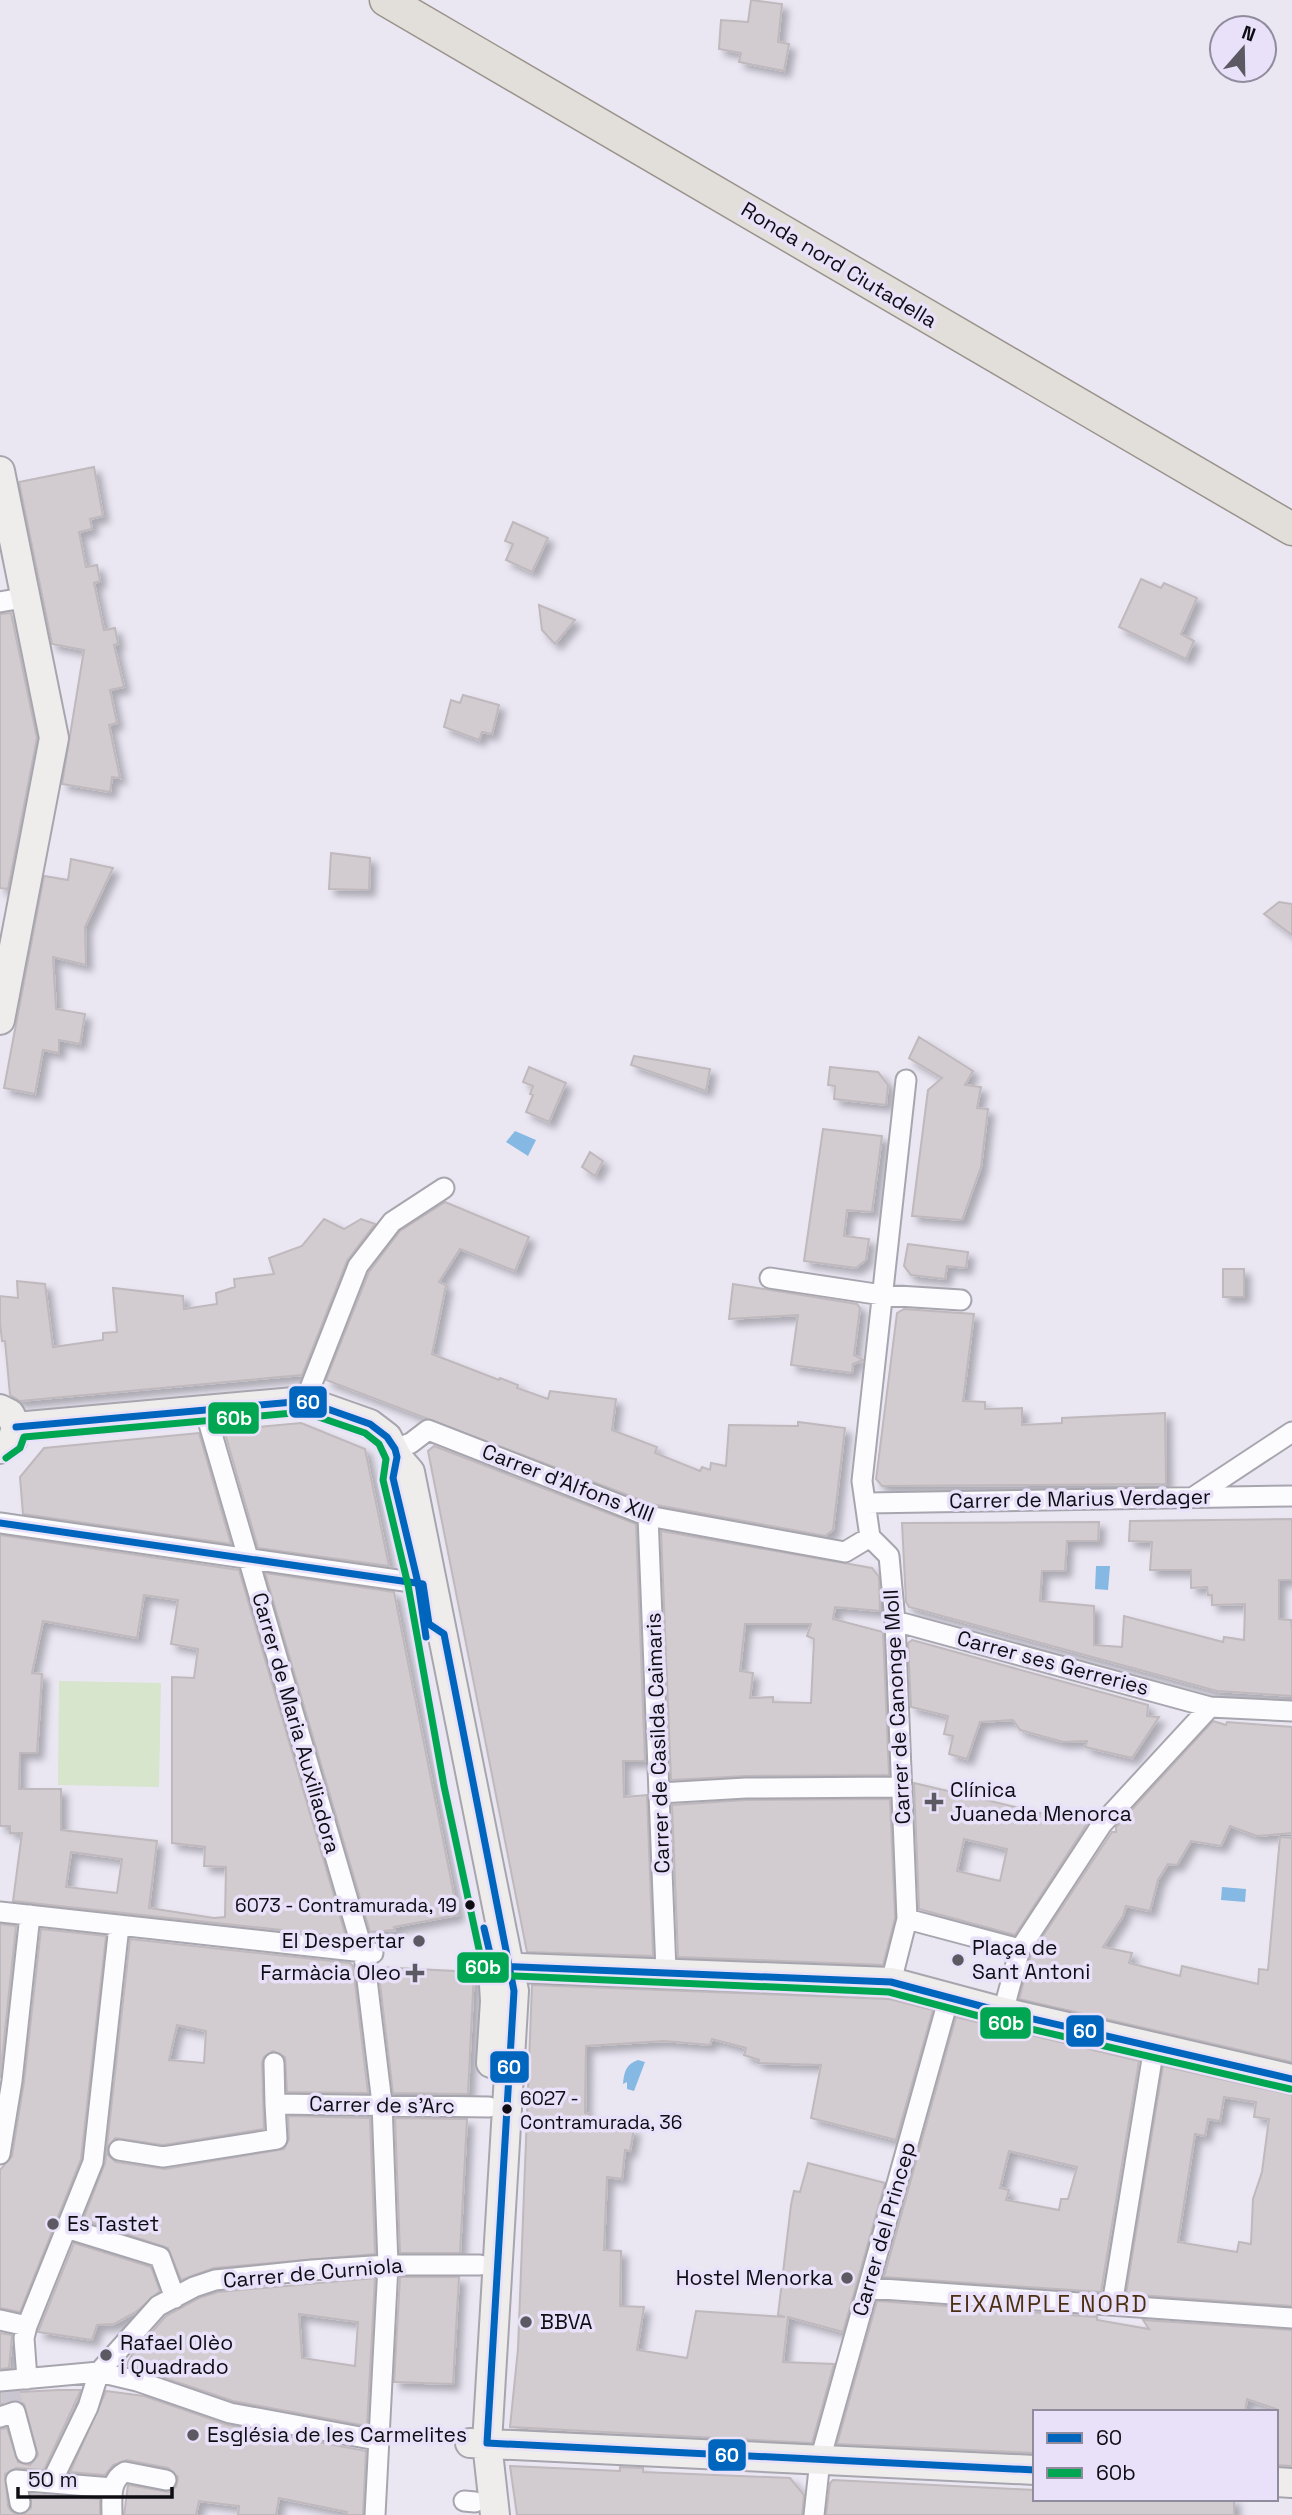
<svg xmlns="http://www.w3.org/2000/svg" width="1292" height="2515" font-family="'Space Grotesk',sans-serif">
  <style>
    .green { fill: #d6e5cc }
    .water { fill: #85b8e2 }
    .building { fill: #d2cbcf; stroke: #bfb8bd; stroke-width: 2; fill-rule: evenodd; filter: url(#shadow) }
    .lines { fill: none; stroke-linecap: round; stroke-linejoin: round }
    .street-tunnel { stroke: #c9c6d2; stroke-width: 19; stroke-dasharray: 19 10; stroke-linecap: butt }
    .street-casing { stroke: #a7a5ae; stroke-width: 23 }
    .secondary-casing { stroke: #a7a5ae; stroke-width: 32 }
    .primary-casing { stroke: #9a938c; stroke-width: 35 }
    .street { stroke: #fcfbfd; stroke-width: 19 }
    .secondary { stroke: #eeedeb; stroke-width: 28 }
    .primary { stroke: #e2ded9; stroke-width: 32 }
    .bus-1-casing { stroke: #e8e1f9; stroke-width: 12 }
    .bus-2-casing { stroke: #e8e1f9; stroke-width: 12 }
    .bus-1 { stroke: #0065bd; stroke-width: 7 }
    .bus-2 { stroke: #00a651; stroke-width: 7 }
    .poi-dot { fill: #5c5962; stroke: #e8e1f9; stroke-width: 2.5 }
    .bus-dot { fill: #0f0d14; stroke: #e8e1f9; stroke-width: 2.5 }
    .labels { text-anchor: middle; stroke-width: 7; stroke-linejoin: round; paint-order: stroke }
    .bus-label { font-size: 19px; fill: #0f0d14; stroke: #e8e1f9; text-anchor: end }
    .street-label { font-size: 21px; fill: #0f0d14; stroke: #e8e1f9 }
    .poi-label { font-size: 21px; fill: #0f0d14; stroke: #e8e1f9; text-anchor: start }
    .neighbourhood-label { font-size: 23px; letter-spacing: 2px; fill: #4c2f11; stroke: #e8e1f9 }
    .line-badge { stroke: #e8e1f9; stroke-width: 2.5 }
    .badge-label { font-size: 19px; text-anchor: middle; font-weight: bold; fill: #fff }
  </style>
  <defs>
    <filter id="shadow"><feDropShadow dx="6" dy="6" stdDeviation="3.5" flood-color="#0004"/></filter>
  </defs>
  <rect width="100%" height="100%" fill="#eae7f3"/>
  <!-- green -->
  <path class="green" d="M 59,1681 L 161,1683 L 159,1787 L 58,1785 Z"/>
  <!-- water -->
  <path class="water" d="M 515,1131 L 536,1140 L 528,1156 L 506,1142 Z
    M 1096,1566 L 1110,1566 L 1108,1590 L 1095,1589 Z
    M 1222,1887 L 1246,1889 L 1245,1902 L 1221,1900 Z
    M 638,2060 L 645,2062 L 634,2091 L 627,2089 L 627,2082 L 623,2084 C 624,2072 626,2064 638,2060 Z"/>
  <!-- building -->
  <path class="building" d="M 751,0 L 782,4 L 778,42 L 789,44 L 784,71 L 739,62 L 741,53 L 719,49 L 721,20 L 748,22 Z
    M 94,467 L 103,516 L 90,519 L 92,529 L 79,532 L 86,567 L 97,565 L 100,581 L 94,583 L 104,630 L 115,628 L 118,644 L 114,645 L 124,687 L 110,690 L 117,723 L 109,725 L 120,778 L 112,777 L 110,792 L 62,784 L 84,650 L 52,644 L 19,482 Z
    M 513,522 L 548,538 L 532,572 L 506,560 L 513,544 L 505,541 Z
    M 1141,579 L 1161,588 L 1164,583 L 1197,598 L 1181,634 L 1194,641 L 1186,659 L 1119,627 Z
    M 539,605 L 575,620 L 555,644 L 542,630 Z
    M 11,613 L 37,738 L 8,889 L 0,888 L 0,614 Z
    M 463,695 L 499,705 L 492,734 L 482,732 L 479,740 L 444,727 L 451,700 L 460,703 Z
    M 331,853 L 370,858 L 369,890 L 329,889 Z
    M 71,859 L 113,868 L 85,927 L 86,965 L 53,957 L 56,1009 L 85,1014 L 80,1044 L 59,1040 L 59,1053 L 43,1050 L 35,1094 L 4,1088 L 44,876 L 68,880 Z
    M 1279,902 L 1292,904 L 1292,935 L 1264,914 Z
    M 919,1037 L 973,1071 L 965,1085 L 981,1087 L 977,1108 L 988,1109 L 981,1167 L 962,1220 L 912,1216 L 928,1090 L 942,1078 L 909,1058 Z
    M 634,1056 L 710,1069 L 706,1091 L 631,1065 Z
    M 529,1067 L 566,1083 L 549,1122 L 526,1112 L 533,1095 L 530,1094 L 533,1086 L 523,1082 Z
    M 830,1067 L 878,1072 L 888,1085 L 886,1105 L 834,1099 L 835,1086 L 828,1085 Z
    M 823,1129 L 882,1136 L 872,1212 L 847,1210 L 844,1236 L 869,1239 L 866,1260 L 856,1268 L 804,1261 Z
    M 590,1152 L 603,1161 L 595,1176 L 582,1167 Z
    M 445,1202 L 529,1237 L 515,1271 L 460,1249 L 439,1282 L 446,1285 L 432,1354 L 499,1380 L 500,1378 L 518,1385 L 517,1388 L 548,1399 L 550,1391 L 616,1399 L 612,1430 L 657,1447 L 655,1453 L 700,1471 L 702,1467 L 710,1470 L 711,1463 L 726,1466 L 729,1425 L 798,1426 L 798,1422 L 845,1428 L 833,1530 L 825,1536 L 651,1504 L 326,1380 L 369,1272 L 400,1231 Z
    M 324,1219 L 344,1229 L 361,1219 L 375,1224 L 347,1261 L 302,1375 L 20,1401 L 10,1395 L 5,1341 L 2,1341 L 0,1323 L 0,1296 L 18,1298 L 17,1281 L 45,1284 L 53,1347 L 103,1340 L 103,1333 L 117,1332 L 113,1288 L 183,1296 L 184,1309 L 217,1304 L 216,1293 L 235,1287 L 234,1279 L 274,1274 L 269,1258 L 302,1246 Z
    M 908,1244 L 968,1252 L 966,1268 L 947,1266 L 945,1279 L 911,1275 L 904,1266 Z
    M 1223,1269 L 1244,1269 L 1244,1297 L 1223,1297 Z
    M 733,1284 L 857,1304 L 860,1308 L 854,1355 L 863,1360 L 853,1364 L 852,1373 L 791,1365 L 798,1315 L 729,1319 Z
    M 904,1309 L 974,1314 L 963,1401 L 985,1402 L 985,1409 L 1022,1408 L 1022,1425 L 1062,1423 L 1062,1418 L 1165,1413 L 1166,1484 L 882,1486 L 876,1479 L 877,1472 L 897,1313 Z
    M 301,1423 L 365,1449 L 389,1566 L 258,1548 L 224,1430 Z
    M 199,1433 L 231,1544 L 23,1514 L 20,1477 L 44,1448 Z
    M 434,1446 L 636,1524 L 645,1761 L 623,1761 L 624,1797 L 647,1795 L 653,1956 L 527,1952 L 428,1451 Z
    M 1292,1519 L 1292,1580 L 1279,1580 L 1279,1619 L 1291,1620 L 1292,1629 L 1292,1696 L 1217,1691 L 909,1607 L 906,1602 L 902,1523 L 1099,1522 L 1098,1541 L 1067,1541 L 1065,1571 L 1042,1571 L 1040,1601 L 1094,1606 L 1094,1645 L 1122,1647 L 1124,1616 L 1223,1642 L 1224,1637 L 1244,1640 L 1245,1604 L 1212,1605 L 1212,1595 L 1208,1595 L 1207,1587 L 1191,1588 L 1191,1570 L 1150,1570 L 1152,1542 L 1129,1541 L 1130,1521 Z
    M 661,1531 L 872,1568 L 879,1577 L 880,1611 L 835,1607 L 833,1619 L 883,1632 L 889,1775 L 746,1776 L 671,1780 ZM 745,1624 L 811,1624 L 807,1636 L 814,1639 L 811,1703 L 773,1702 L 773,1697 L 750,1698 L 753,1673 L 740,1671 Z
    M 0,1535 L 239,1570 L 346,1937 L 13,1901 L 22,1833 L 10,1833 L 10,1826 L 0,1826 ZM 144,1595 L 178,1600 L 171,1644 L 198,1649 L 194,1678 L 172,1677 L 172,1843 L 205,1847 L 204,1866 L 226,1867 L 225,1917 L 214,1918 L 149,1908 L 157,1841 L 61,1830 L 61,1789 L 19,1789 L 20,1753 L 37,1753 L 42,1674 L 32,1673 L 43,1621 L 137,1638 ZM 71,1852 L 122,1859 L 117,1893 L 66,1887 Z
    M 265,1573 L 394,1592 L 458,1915 L 394,1927 L 395,1930 L 370,1932 Z
    M 912,1640 L 1148,1705 L 1147,1716 L 1159,1717 L 1132,1758 L 1085,1747 L 1087,1741 L 1063,1742 L 1020,1730 L 1013,1720 L 980,1722 L 967,1759 L 949,1754 L 953,1736 L 944,1734 L 948,1716 L 911,1707 L 908,1643 Z
    M 1213,1721 L 1226,1725 L 1227,1722 L 1292,1727 L 1292,1833 L 1257,1836 L 1230,1826 L 1221,1846 L 1191,1841 L 1177,1865 L 1168,1864 L 1158,1880 L 1150,1911 L 1126,1906 L 1123,1916 L 1103,1947 L 1132,1953 L 1129,1963 L 1180,1976 L 1182,1966 L 1258,1984 L 1259,1969 L 1268,1970 L 1280,1837 L 1292,1838 L 1292,2062 L 1019,1999 L 1031,1954 L 1112,1832 L 1116,1832 L 1116,1827 Z
    M 914,1783 L 1087,1824 L 1015,1935 L 919,1909 ZM 964,1839 L 1007,1849 L 1000,1881 L 957,1871 Z
    M 890,1799 L 895,1918 L 883,1965 L 678,1957 L 672,1805 L 746,1800 Z
    M 0,1924 L 16,1926 L 0,2078 Z
    M 41,1929 L 106,1936 L 81,2159 L 20,2312 L 0,2308 L 0,2170 L 12,2156 L 24,2082 Z
    M 130,1939 L 350,1963 L 353,1966 L 368,2093 L 287,2092 L 285,2057 L 273,2051 L 264,2057 L 262,2063 L 264,2129 L 163,2145 L 115,2138 L 107,2149 L 108,2155 L 116,2162 L 165,2169 L 284,2149 L 289,2139 L 288,2116 L 370,2118 L 375,2254 L 214,2268 L 181,2280 L 168,2248 L 83,2220 L 105,2163 ZM 177,2025 L 206,2031 L 204,2063 L 169,2060 Z
    M 378,1967 L 474,1972 L 468,2094 L 393,2093 Z
    M 532,1985 L 889,1999 L 933,2010 L 896,2140 L 811,2118 L 821,2065 L 758,2063 L 759,2060 L 744,2055 L 746,2048 L 712,2039 L 710,2045 L 664,2041 L 586,2046 L 585,2113 L 589,2114 L 588,2121 L 634,2129 L 630,2151 L 625,2150 L 622,2179 L 607,2177 L 604,2250 L 621,2251 L 620,2306 L 644,2307 L 637,2350 L 687,2358 L 696,2311 L 785,2317 L 778,2315 L 791,2205 L 794,2191 L 800,2192 L 808,2163 L 885,2183 L 843,2332 L 788,2317 L 783,2362 L 834,2364 L 812,2443 L 510,2427 L 518,2349 Z
    M 956,2017 L 1139,2061 L 1101,2292 L 884,2277 ZM 1009,2151 L 1077,2167 L 1068,2199 L 1061,2199 L 1059,2210 L 1006,2200 L 1009,2190 L 1000,2188 Z
    M 1163,2066 L 1292,2095 L 1292,2306 L 1126,2294 ZM 1224,2097 L 1256,2102 L 1254,2117 L 1269,2119 L 1262,2172 L 1253,2199 L 1251,2244 L 1239,2242 L 1237,2252 L 1178,2242 L 1195,2134 L 1205,2136 L 1208,2119 L 1220,2121 Z
    M 395,2118 L 467,2119 L 460,2253 L 400,2253 Z
    M 74,2243 L 151,2267 L 160,2291 L 136,2312 L 114,2324 L 97,2325 L 92,2340 L 38,2332 Z
    M 400,2277 L 459,2277 L 453,2384 L 394,2382 Z
    M 375,2278 L 367,2426 L 233,2401 L 126,2365 L 133,2353 L 166,2316 L 199,2298 L 218,2292 ZM 299,2314 L 358,2322 L 355,2366 L 302,2358 Z
    M 877,2301 L 1097,2317 L 1097,2320 L 1149,2329 L 1143,2320 L 1292,2330 L 1292,2466 L 1276,2465 L 1276,2409 L 1247,2399 L 1245,2412 L 1035,2412 L 1035,2453 L 837,2444 Z
    M 0,2333 L 12,2335 L 9,2368 L 0,2369 Z
    M 58,2390 L 81,2390 L 44,2470 L 16,2468 L 5,2474 L 8,2506 L 11,2511 L 20,2515 L 0,2515 L 0,2429 L 7,2428 L 18,2462 L 30,2465 L 38,2455 L 24,2404 L 17,2400 L 0,2404 L 0,2393 Z
    M 106,2391 L 144,2396 L 228,2425 L 366,2451 L 363,2515 L 346,2515 L 347,2512 L 279,2498 L 276,2515 L 238,2515 L 239,2506 L 199,2501 L 196,2515 L 124,2515 L 128,2485 L 169,2492 L 176,2487 L 178,2477 L 168,2468 L 127,2460 L 113,2465 L 105,2475 L 70,2472 Z
    M 510,2466 L 620,2471 L 620,2467 L 643,2468 L 643,2472 L 790,2478 L 804,2495 L 802,2515 L 517,2515 Z
    M 833,2480 L 1035,2490 L 1035,2499 L 1234,2499 L 1234,2515 L 826,2515 L 830,2483 Z
    M 31,2494 L 100,2499 L 100,2515 L 22,2515 L 31,2508 Z"/>
  <g class="lines">
    <!-- street-tunnel -->
    <path class="street-tunnel" d="M 10,2389 L 13,2407"/>
    <defs>
      <path id="street" d="M 0,602 L 23,598
        M 770,1278 L 882,1295 L 961,1300
        M 305,1401 L 358,1266 L 392,1222 L 444,1188
        M 209,1410 L 209,1424 L 364,1955 L 382,2103 L 388,2265 L 375,2515
        M 395,1449 L 411,1443 L 428,1430 L 648,1516 L 845,1552 L 870,1537
        M 1195,1496 L 1292,1432
        M 867,1503 L 1292,1496
        M 648,1516 L 666,1971
        M 0,1523 L 418,1583 L 423,1584 L 426,1602
        M 895,1621 L 1210,1707 L 1292,1711
        M 660,1793 L 746,1788 L 901,1787
        M 0,1912 L 373,1953
        M 907,1919 L 1020,1949
        M 891,1982 L 907,1919 L 895,1621 L 889,1556 L 870,1537 L 862,1481 L 906,1080
        M 1003,2012 L 1020,1949 L 1102,1824 L 1210,1707
        M 274,2063 L 275,2104
        M 119,2150 L 163,2157 L 277,2139 L 275,2104 L 489,2107
        M 0,2154 L 12,2081 L 30,1915
        M 66,2228 L 160,2257 L 175,2298
        M 868,2288 L 1292,2318
        M 1112,2305 L 1154,2047
        M 0,2320 L 27,2326
        M 27,2379 L 24,2338 L 27,2326 L 93,2162 L 119,1926
        M 0,2381 L 99,2372 L 137,2381 L 230,2413 L 371,2439
        M 0,2417 L 15,2412 L 26,2453
        M 52,2481 L 88,2407 L 99,2372 L 158,2306 L 194,2287 L 215,2280 L 312,2270 L 388,2265 L 480,2265
        M 464,2501 L 475,2502
        M 20,2503 L 16,2480 L 112,2488
        M 112,2515 C 112,2500 109,2480 125,2472 L 166,2480
        M 814,2515 L 820,2460 L 949,1997"/>
      <path id="secondary" d="M 0,471 L 54,738 L 0,1020
        M 0,1409 L 10,1414 L 16,1427 L 12,1441 L 0,1449
        M 16,1427 L 305,1401 L 370,1424 L 387,1437 L 397,1457 L 410,1472 L 514,1991 L 487,2443 L 495,2515
        M 495,1967 L 891,1982 L 1003,2012 L 1292,2079
        M 491,2063 L 495,2001 L 493,1968
        M 470,2443 L 1035,2470
        M 1276,2482 L 1292,2483"/>
      <path id="primary" d="M 386,0 L 1292,529"/>
    </defs>
    <!-- street casing -->
    <use href="#street" class="street-casing"/>
    <!-- secondary casing -->
    <use href="#secondary" class="secondary-casing"/>
    <!-- primary casing -->
    <use href="#primary" class="primary-casing"/>
    <!-- street -->
    <use href="#street" class="street"/>
    <!-- secondary -->
    <use href="#secondary" class="secondary"/>
    <!-- primary -->
    <use href="#primary" class="primary"/>
    <defs>
      <path id="bus-1" d="M 16,1427 L 305,1401 L 370,1424 L 387,1437 L 395,1449 L 397,1457 L 393,1478 L 418,1583 L 426,1637
        M 0,1523 L 423,1584 L 429,1624 L 444,1634 L 514,1991 L 487,2443 L 1035,2470
        M 484,1928 L 493,1966 L 891,1982 L 1003,2012 L 1292,2079"/>
      <path id="bus-2" d="M 6,1458 L 20,1448 L 24,1437 L 304,1412 L 365,1433 L 379,1444 L 386,1459 L 383,1480 L 408,1585 L 444,1786 L 483,1968 L 488,1975 L 889,1992 L 1001,2022 L 1290,2089"/>
    </defs>
    <!-- bus-1 casing -->
    <use href="#bus-1" class="bus-1-casing"/>
    <!-- bus-2 casing -->
    <use href="#bus-2" class="bus-2-casing"/>
    <!-- bus-1 -->
    <use href="#bus-1" class="bus-1"/>
    <!-- bus-2 -->
    <use href="#bus-2" class="bus-2"/>
  </g>
  <!-- markers -->
  <g class="poi-dot">
    <path d="M930.5 1791.5h7v7h7v7h-7v7h-7v-7h-7v-7h7z"/>
    <circle cx="419" cy="1941" r="7"/>
    <circle cx="958" cy="1960" r="7"/>
    <path d="M411.5 1962.5h7v7h7v7h-7v7h-7v-7h-7v-7h7z"/>
    <circle cx="53" cy="2224" r="7"/>
    <circle cx="847" cy="2278" r="7"/>
    <circle cx="526" cy="2322" r="7"/>
    <circle cx="106" cy="2355" r="7"/>
    <circle cx="193" cy="2435" r="7"/>
  </g>
  <g class="bus-dot">
    <circle cx="470" cy="1905" r="6"/>
    <circle cx="507" cy="2109" r="6"/>
  </g>
  <g class="labels">
    <!-- bus labels -->
    <g class="bus-label">
      <text x="457" y="1912">6073 - Contramurada, 19</text>
      <text x="520" y="2105" text-anchor="start">6027 -<tspan x="520" dy="24">Contramurada, 36</tspan></text>
    </g>
    <!-- street labels -->
    <g class="street-label">
      <text transform="translate(839 265) rotate(31)" y="7">Ronda nord Ciutadella</text>
      <text transform="translate(568 1483) rotate(21)" y="7">Carrer d'Alfons XIII</text>
      <text transform="translate(1080 1499) rotate(-1)" y="7">Carrer de Marius Verdager</text>
      <text transform="translate(1053 1663) rotate(15)" y="7">Carrer ses Gerreries</text>
      <text transform="translate(897 1707) rotate(-93)" y="7">Carrer de Canonge Moll</text>
      <text transform="translate(296 1723) rotate(74)" y="7">Carrer de Maria Auxiliadora</text>
      <text transform="translate(658 1743) rotate(-92)" y="7">Carrer de Casilda Caimaris</text>
      <text transform="translate(382 2105) rotate(1)" y="7">Carrer de s'Arc</text>
      <text transform="translate(884 2229) rotate(-74)" y="7">Carrer del Princep</text>
      <text transform="translate(313 2273) rotate(-5)" y="7">Carrer de Curniola</text>
    </g>
    <!-- poi labels -->
    <g class="poi-label">
      <text x="950" y="1797">Clínica<tspan x="950" dy="24">Juaneda Menorca</tspan></text>
      <text x="405" y="1948" text-anchor="end">El Despertar</text>
      <text x="972" y="1955">Plaça de<tspan x="972" dy="24">Sant Antoni</tspan></text>
      <text x="401" y="1980" text-anchor="end">Farmàcia Oleo</text>
      <text x="67" y="2231">Es Tastet</text>
      <text x="833" y="2285" text-anchor="end">Hostel Menorka</text>
      <text x="540" y="2329">BBVA</text>
      <text x="120" y="2350">Rafael Olèo<tspan x="120" dy="24">i Quadrado</tspan></text>
      <text x="207" y="2442">Església de les Carmelites</text>
    </g>
    <!-- neighbourhood labels -->
    <g class="neighbourhood-label">
      <text x="1049" y="2312">EIXAMPLE NORD</text>
    </g>
  </g>
  <g class="line-badge">
    <rect x="288" y="1385" width="40" height="34" rx="7" fill="#0065bd"/>
    <rect x="207" y="1401" width="53" height="34" rx="7" fill="#00a651"/>
    <rect x="456" y="1951" width="54" height="33" rx="7" fill="#00a651"/>
    <rect x="979" y="2006" width="53" height="34" rx="7" fill="#00a651"/>
    <rect x="1065" y="2014" width="40" height="34" rx="7" fill="#0065bd"/>
    <rect x="489" y="2050" width="41" height="34" rx="7" fill="#0065bd"/>
    <rect x="707" y="2438" width="40" height="34" rx="7" fill="#0065bd"/>
  </g>
  <g class="badge-label">
    <text x="308" y="1409">60</text>
    <text x="234" y="1425">60b</text>
    <text x="483" y="1974">60b</text>
    <text x="1006" y="2030">60b</text>
    <text x="1085" y="2038">60</text>
    <text x="509" y="2074">60</text>
    <text x="727" y="2462">60</text>
  </g>
  <!-- legend -->
  <rect x="1033" y="2410" width="245" height="91" fill="#e8e1f9" stroke="#918c9d" stroke-width="2"/>
  <rect x="1047" y="2433" width="35" height="10" fill="#0065bd" stroke="#918c9d" stroke-width="2"/>
  <text x="1096" y="2445" font-size="21" fill="#0f0d14">60</text>
  <rect x="1047" y="2468" width="35" height="10" fill="#00a651" stroke="#918c9d" stroke-width="2"/>
  <text x="1096" y="2480" font-size="21" fill="#0f0d14">60b</text>
  <!-- north arrow -->
  <g transform="translate(1243 49) rotate(20)"><circle r="33" fill="#e8e1f9" stroke="#918c9d" stroke-width="2"/>
  <path d="M0-5L12 26L0 18L-12 26Z" fill="#5c5962"/>
  <text y="-10" font-size="19" font-weight="bold" text-anchor="middle" fill="#0f0d14">N</text>
  </g>
  <!-- scale -->
  <path d="M18 2487v10h154v-10" fill="none" stroke="#0f0d14" stroke-width="3.5"/>
  <text x="28" y="2487" font-size="21" fill="#0f0d14" stroke="#e8e1f9" stroke-width="5" paint-order="stroke">50 m</text>
</svg>
